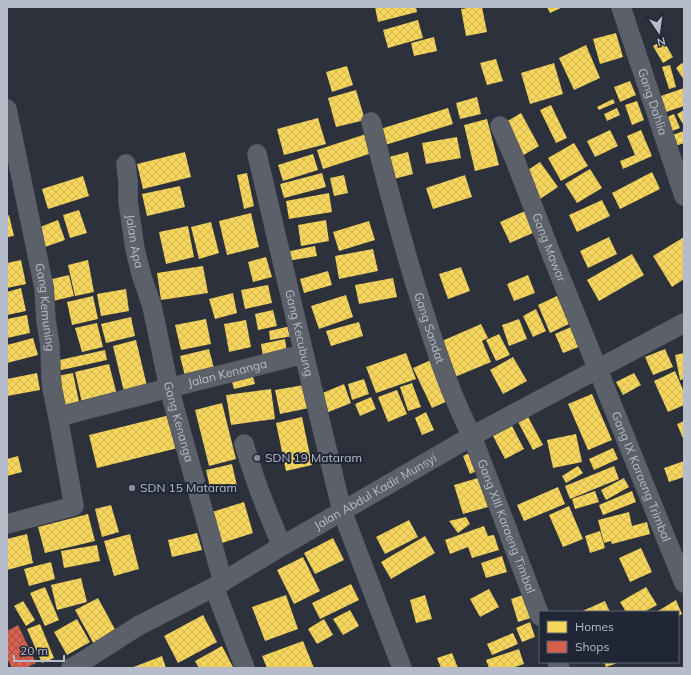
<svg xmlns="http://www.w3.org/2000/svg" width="691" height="675" font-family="Mulish,sans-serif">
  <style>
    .homes { fill: url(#homes-cross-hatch) }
    .shops { fill: url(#shops-cross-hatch) }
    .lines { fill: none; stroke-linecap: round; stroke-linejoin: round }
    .minor-casing { stroke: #484c54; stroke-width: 20 }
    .minor { stroke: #5c6069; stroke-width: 19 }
    .poi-dot { fill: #868b99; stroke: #1f2636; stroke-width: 1.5 }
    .labels { text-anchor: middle; stroke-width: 4; stroke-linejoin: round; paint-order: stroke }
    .street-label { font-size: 12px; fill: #b7bccb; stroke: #1f2636 }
    .poi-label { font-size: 12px; fill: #b7bccb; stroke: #1f2636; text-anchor: start }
  </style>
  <defs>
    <pattern id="homes-cross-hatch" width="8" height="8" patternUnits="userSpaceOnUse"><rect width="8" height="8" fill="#f6d55c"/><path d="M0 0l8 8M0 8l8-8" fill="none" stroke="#d0b656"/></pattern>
    <pattern id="shops-cross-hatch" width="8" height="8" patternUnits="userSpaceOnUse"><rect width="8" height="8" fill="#d6604d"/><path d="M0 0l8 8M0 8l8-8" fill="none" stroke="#a65448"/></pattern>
  </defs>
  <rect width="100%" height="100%" fill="#2c313b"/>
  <!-- homes -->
  <path class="homes" d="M 375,7 L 416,7 L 417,12 L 378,22 Z
    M 473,7 L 482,7 L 487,32 L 466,36 L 461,9 Z
    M 547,7 L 563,7 L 550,13 Z
    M 418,20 L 423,38 L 388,48 L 383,30 Z
    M 616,33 L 623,57 L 600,64 L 593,39 Z
    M 434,37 L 437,51 L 414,56 L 411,43 Z
    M 663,40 L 673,57 L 663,63 L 653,46 Z
    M 586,45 L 600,78 L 574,90 L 559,58 Z
    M 496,59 L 503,81 L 487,85 L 480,63 Z
    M 554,63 L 563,94 L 530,104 L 521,73 Z
    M 682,63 L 684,65 L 684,80 L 676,68 Z
    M 670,65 L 676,87 L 669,89 L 662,67 Z
    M 347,66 L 353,85 L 332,92 L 326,72 Z
    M 630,81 L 636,95 L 620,102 L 614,87 Z
    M 684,88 L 684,106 L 663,113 L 658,97 Z
    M 356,90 L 365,120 L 336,127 L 328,98 Z
    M 477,97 L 481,114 L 460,119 L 456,103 Z
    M 613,99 L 615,103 L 599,110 L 597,107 Z
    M 637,101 L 644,120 L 632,125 L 625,105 Z
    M 551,105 L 567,138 L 556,143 L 540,110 Z
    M 448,108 L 453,124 L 382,146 L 377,130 Z
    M 617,108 L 620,115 L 607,121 L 604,114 Z
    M 684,110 L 684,126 L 677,114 Z
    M 521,113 L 539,146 L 522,156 L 504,123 Z
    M 674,114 L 680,128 L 667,133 L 661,120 Z
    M 318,118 L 326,144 L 284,155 L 277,129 Z
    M 487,119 L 499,165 L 475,171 L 464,125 Z
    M 610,130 L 618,146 L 595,157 L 587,141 Z
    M 641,130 L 652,156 L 623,169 L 620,161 L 635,155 L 627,136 Z
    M 684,131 L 684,143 L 670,148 L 667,137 Z
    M 366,134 L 372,153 L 323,169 L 317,150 Z
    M 457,137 L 461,158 L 426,164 L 422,143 Z
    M 574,143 L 588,166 L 561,181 L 548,158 Z
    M 185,152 L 191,177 L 143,189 L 137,164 Z
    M 408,152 L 413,174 L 390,180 L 385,158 Z
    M 313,154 L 318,170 L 283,181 L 278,165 Z
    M 540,162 L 558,187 L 540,199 L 522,174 Z
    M 590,169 L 602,188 L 577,203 L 565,184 Z
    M 652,172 L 660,189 L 620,209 L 612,193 Z
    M 247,173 L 254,206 L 244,209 L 237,175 Z
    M 322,173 L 326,187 L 284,198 L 280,184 Z
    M 344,175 L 348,193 L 334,196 L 330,178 Z
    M 465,175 L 472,197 L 433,209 L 426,188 Z
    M 83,176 L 89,196 L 48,209 L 42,189 Z
    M 180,186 L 185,207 L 147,216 L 142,194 Z
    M 329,193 L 332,212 L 289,219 L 286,201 Z
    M 602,200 L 610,216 L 577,232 L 569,215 Z
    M 79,210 L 87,233 L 70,238 L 63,215 Z
    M 525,211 L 535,232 L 510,243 L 500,222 Z
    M 251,213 L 259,247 L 227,255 L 219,221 Z
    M 9,215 L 14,236 L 7,237 L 7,216 Z
    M 58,220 L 65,240 L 42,248 L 35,229 Z
    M 326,220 L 329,241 L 301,246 L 298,225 Z
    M 369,221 L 375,240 L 339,251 L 333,232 Z
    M 211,222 L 219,253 L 199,259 L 191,227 Z
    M 188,226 L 194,257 L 166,264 L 159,232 Z
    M 609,237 L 617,254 L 588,268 L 580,251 Z
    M 684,237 L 684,279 L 672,287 L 653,256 Z
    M 315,246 L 317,256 L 287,261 L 285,252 Z
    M 373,249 L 378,271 L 339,279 L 335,256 Z
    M 632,254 L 644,275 L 599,301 L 587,280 Z
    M 266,257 L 272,277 L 253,282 L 248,262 Z
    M 21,260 L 26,284 L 7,288 L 7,263 Z
    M 88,260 L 94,292 L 75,296 L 68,265 Z
    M 203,266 L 208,293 L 161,300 L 157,273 Z
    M 461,267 L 470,291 L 448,299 L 439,274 Z
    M 328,271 L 332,285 L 304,293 L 300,279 Z
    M 69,275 L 74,296 L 53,301 L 48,280 Z
    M 528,275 L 535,293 L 514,301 L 507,284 Z
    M 393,278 L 397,297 L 359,304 L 355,285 Z
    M 268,285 L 272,303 L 245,309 L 241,290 Z
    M 21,288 L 26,311 L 7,315 L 7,292 Z
    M 126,289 L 129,311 L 101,316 L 97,294 Z
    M 233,293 L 237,313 L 215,319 L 209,299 Z
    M 346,295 L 353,317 L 319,329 L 311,306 Z
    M 93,296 L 98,319 L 72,325 L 67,302 Z
    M 557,296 L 569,324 L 550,333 L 538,305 Z
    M 536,309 L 546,331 L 533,337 L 523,316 Z
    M 273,310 L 277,326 L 258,330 L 255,314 Z
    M 27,315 L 30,333 L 7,338 L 7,319 Z
    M 131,317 L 135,336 L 106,343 L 101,324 Z
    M 206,319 L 211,344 L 181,350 L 175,325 Z
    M 519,319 L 527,339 L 509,346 L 502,325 Z
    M 246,320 L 251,347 L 229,352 L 224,324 Z
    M 359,322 L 363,336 L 331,346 L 326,331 Z
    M 97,323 L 103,347 L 82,352 L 75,328 Z
    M 481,324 L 488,338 L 482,341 L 491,362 L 450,379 L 435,344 Z
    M 291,326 L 293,336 L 270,340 L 269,331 Z
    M 573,326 L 581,346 L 563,353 L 555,334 Z
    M 499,334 L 510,355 L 496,361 L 486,340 Z
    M 33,338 L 38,355 L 7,363 L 7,345 Z
    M 285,339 L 287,352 L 263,357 L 261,344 Z
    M 136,340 L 147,386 L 124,392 L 113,346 Z
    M 209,349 L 215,372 L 186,380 L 180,356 Z
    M 665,349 L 673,367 L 653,375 L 645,357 Z
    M 105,350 L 107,360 L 57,371 L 55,361 Z
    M 406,353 L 416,379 L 376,393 L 366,367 Z
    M 684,353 L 684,379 L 680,380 L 675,355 Z
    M 513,357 L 527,381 L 503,394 L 490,370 Z
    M 431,360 L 450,400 L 432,408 L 413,368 Z
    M 109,364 L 117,395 L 82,403 L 75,372 Z
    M 675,371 L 684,392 L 684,405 L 668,412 L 654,381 Z
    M 37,373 L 40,390 L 7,396 L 7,379 Z
    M 73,373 L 80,406 L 64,410 L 57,376 Z
    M 252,373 L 255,384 L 234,389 L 231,379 Z
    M 634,373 L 641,385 L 623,395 L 616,382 Z
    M 364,379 L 369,394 L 352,400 L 348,384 Z
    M 412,383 L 421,407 L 408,411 L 400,387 Z
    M 344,384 L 351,403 L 326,413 L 318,395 Z
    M 304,385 L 309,408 L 280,414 L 275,390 Z
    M 271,389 L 275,419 L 231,425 L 226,395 Z
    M 397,390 L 407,414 L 388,422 L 378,397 Z
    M 592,394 L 612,440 L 588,450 L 568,404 Z
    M 371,397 L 376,409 L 360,416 L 355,404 Z
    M 222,403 L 236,459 L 209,466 L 195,410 Z
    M 426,412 L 434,430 L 422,435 L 415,418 Z
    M 170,415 L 178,448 L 97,468 L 89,435 Z
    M 527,415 L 543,445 L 533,450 L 517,420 Z
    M 302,417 L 312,465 L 286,471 L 276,423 Z
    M 684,421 L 684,441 L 677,424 Z
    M 512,426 L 524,449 L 505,459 L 493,436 Z
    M 576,434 L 582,462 L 553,468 L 547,440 Z
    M 613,448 L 618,459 L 594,470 L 589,459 Z
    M 472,452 L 479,470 L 470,474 L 463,456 Z
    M 18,456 L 22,472 L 7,476 L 7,459 Z
    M 684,461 L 684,477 L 669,482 L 664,468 Z
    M 232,464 L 237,486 L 211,492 L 206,470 Z
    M 578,466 L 583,473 L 566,483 L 562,476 Z
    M 614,466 L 619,479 L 570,499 L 565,486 Z
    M 478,478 L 488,507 L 463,514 L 454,485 Z
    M 624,478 L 629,487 L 606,500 L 601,490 Z
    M 558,487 L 565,504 L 524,521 L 517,505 Z
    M 595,491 L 599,502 L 575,509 L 572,499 Z
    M 632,491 L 636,502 L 603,515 L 599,505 Z
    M 244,502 L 253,533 L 222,543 L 212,512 Z
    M 111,505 L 119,532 L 102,537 L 95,509 Z
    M 569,506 L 583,539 L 563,547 L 549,515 Z
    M 629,512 L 632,526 L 647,522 L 650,534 L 612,544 L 611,541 L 604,543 L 598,520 Z
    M 88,514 L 95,541 L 45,553 L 38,527 Z
    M 466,517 L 470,524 L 458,533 L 449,521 Z
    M 409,520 L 418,537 L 385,554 L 376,537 Z
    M 484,526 L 488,536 L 494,535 L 499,550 L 472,558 L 468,547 L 450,554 L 445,540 Z
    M 600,531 L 605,548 L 590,553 L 585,536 Z
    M 197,533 L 202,550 L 172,557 L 168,540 Z
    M 27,534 L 33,563 L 7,570 L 7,539 Z
    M 130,534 L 139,569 L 114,576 L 104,541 Z
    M 425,536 L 435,553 L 391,579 L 381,562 Z
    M 333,538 L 344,560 L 315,574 L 304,553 Z
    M 97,545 L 100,561 L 64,568 L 61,551 Z
    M 641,548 L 652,572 L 630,582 L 619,558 Z
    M 502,556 L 507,572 L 486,578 L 481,563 Z
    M 303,557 L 320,591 L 294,604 L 277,570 Z
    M 51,562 L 55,579 L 29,586 L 24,569 Z
    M 81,578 L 87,602 L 57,610 L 51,585 Z
    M 351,584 L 359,600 L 320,619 L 312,603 Z
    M 45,587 L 59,620 L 45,626 L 30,593 Z
    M 646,587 L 657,605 L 644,612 L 626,612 L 620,602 Z
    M 489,589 L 499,607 L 480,617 L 470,599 Z
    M 526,594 L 534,617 L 518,622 L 511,599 Z
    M 286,595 L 298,629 L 265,641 L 252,607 Z
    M 425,595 L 432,619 L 416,623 L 410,600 Z
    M 98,598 L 117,633 L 95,646 L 75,610 Z
    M 676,600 L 682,614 L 678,616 L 678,612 L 659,612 L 658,611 Z
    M 23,601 L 35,620 L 26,626 L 14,606 Z
    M 605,601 L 610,612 L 580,612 Z
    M 350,610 L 359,626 L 343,635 L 333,619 Z
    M 203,615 L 217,642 L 178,663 L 164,636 Z
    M 77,619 L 90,642 L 67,655 L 54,632 Z
    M 324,619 L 333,635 L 317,644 L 308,629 Z
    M 530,622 L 535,637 L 522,642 L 516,628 Z
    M 40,624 L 54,658 L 42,663 L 27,629 Z
    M 513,633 L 518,644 L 492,655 L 487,644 Z
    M 303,641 L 314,668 L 267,668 L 262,656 Z
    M 222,646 L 233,667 L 231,668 L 199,668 L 195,661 Z
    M 519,649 L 524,664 L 512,668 L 489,668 L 486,660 Z
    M 452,653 L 458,668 L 441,668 L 437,658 Z
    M 162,656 L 166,668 L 131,668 Z
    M 604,662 L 620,662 L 606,667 Z"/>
  <!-- shops -->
  <path class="shops" d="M 18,625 L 36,663 L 26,668 L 12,668 L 7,658 L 7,631 Z"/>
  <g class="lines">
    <defs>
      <g id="minor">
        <path id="s1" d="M 621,7 L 684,196"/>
        <path id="s2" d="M 7,109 L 44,288 L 46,320 L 50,346 L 51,377 L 52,388 L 58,417 L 74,506 L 7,524"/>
        <path id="s3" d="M 371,122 C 388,187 404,252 425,315 C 438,357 452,398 472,436 L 540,616"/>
        <path id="s4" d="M 500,126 L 515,160 L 552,256 L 684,583"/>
        <path id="s5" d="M 257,154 L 304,354 L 342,511 L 402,668"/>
        <path id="s6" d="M 126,164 L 128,182 L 128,201 L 135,249 L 141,274 L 152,306 L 169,388 L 223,582"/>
        <path id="s7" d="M 58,417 L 169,388 L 304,354"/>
        <path d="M 244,444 C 254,479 267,512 282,546"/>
        <path d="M 214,587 L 245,668"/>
        <path d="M 557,662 L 560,668"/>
        <path id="s8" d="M 71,668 L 85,660 L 138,626 L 214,587 L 282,546 L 472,436 L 684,323"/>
      </g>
    </defs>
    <!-- minor casing -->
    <use href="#minor" class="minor-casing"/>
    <!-- minor -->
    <use href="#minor" class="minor"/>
  </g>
  <!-- markers -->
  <g class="poi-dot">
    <circle cx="257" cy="458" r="4"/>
    <circle cx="132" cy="488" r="4"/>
  </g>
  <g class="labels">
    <!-- street labels -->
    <g class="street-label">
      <text dy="4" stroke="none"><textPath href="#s1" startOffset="100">Gang Dahlia</textPath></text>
      <text dy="4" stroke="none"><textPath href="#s6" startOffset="78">Jalan Apa</textPath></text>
      <text dy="4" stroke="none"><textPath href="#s4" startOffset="131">Gang Mawar</textPath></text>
      <text dy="4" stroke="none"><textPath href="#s2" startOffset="202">Gang Kemuning</textPath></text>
      <text dy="4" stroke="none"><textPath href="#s3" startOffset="214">Gang Sandat</textPath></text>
      <text dy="4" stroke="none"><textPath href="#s5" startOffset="184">Gang Kecubung</textPath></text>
      <text dy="4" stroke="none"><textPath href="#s7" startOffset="175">Jalan Kenanga</textPath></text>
      <text dy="4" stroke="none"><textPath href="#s6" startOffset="264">Gang Kenanga</textPath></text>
      <text dy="4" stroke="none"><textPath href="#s4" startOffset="378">Gang IX Karaeng Trimbal</textPath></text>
      <text dy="4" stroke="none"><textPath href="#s8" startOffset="352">Jalan Abdul Kadir Munsyi</textPath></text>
      <text dy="4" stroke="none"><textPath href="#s3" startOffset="427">Gang XIII Karaeng Timbal</textPath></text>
    </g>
    <!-- poi labels -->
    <g class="poi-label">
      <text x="265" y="462">SDN 19 Mataram</text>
      <text x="140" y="492">SDN 15 Mataram</text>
    </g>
  </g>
  <!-- border -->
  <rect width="691" height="675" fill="none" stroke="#b7bccb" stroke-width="16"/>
  <!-- legend -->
  <rect x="539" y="611" width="140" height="52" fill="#1f2636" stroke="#5c6272"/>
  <rect x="547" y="621" width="20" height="12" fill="#f6d55c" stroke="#5c6272"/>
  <text x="575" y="631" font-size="12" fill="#b7bccb">Homes</text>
  <rect x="547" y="641" width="20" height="12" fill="#d6604d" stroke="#5c6272"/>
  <text x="575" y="651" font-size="12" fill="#b7bccb">Shops</text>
  <!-- north arrow -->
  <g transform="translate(659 32) rotate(167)" stroke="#1f2636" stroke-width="3" paint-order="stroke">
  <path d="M0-3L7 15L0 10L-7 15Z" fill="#b7bccb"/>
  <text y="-6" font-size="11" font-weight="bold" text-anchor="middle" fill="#b7bccb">N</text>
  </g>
  <!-- scale -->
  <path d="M14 655v6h50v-6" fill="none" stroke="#b7bccb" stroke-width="2"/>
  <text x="20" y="655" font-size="12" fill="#b7bccb" stroke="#1f2636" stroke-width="3" paint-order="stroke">20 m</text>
</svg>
